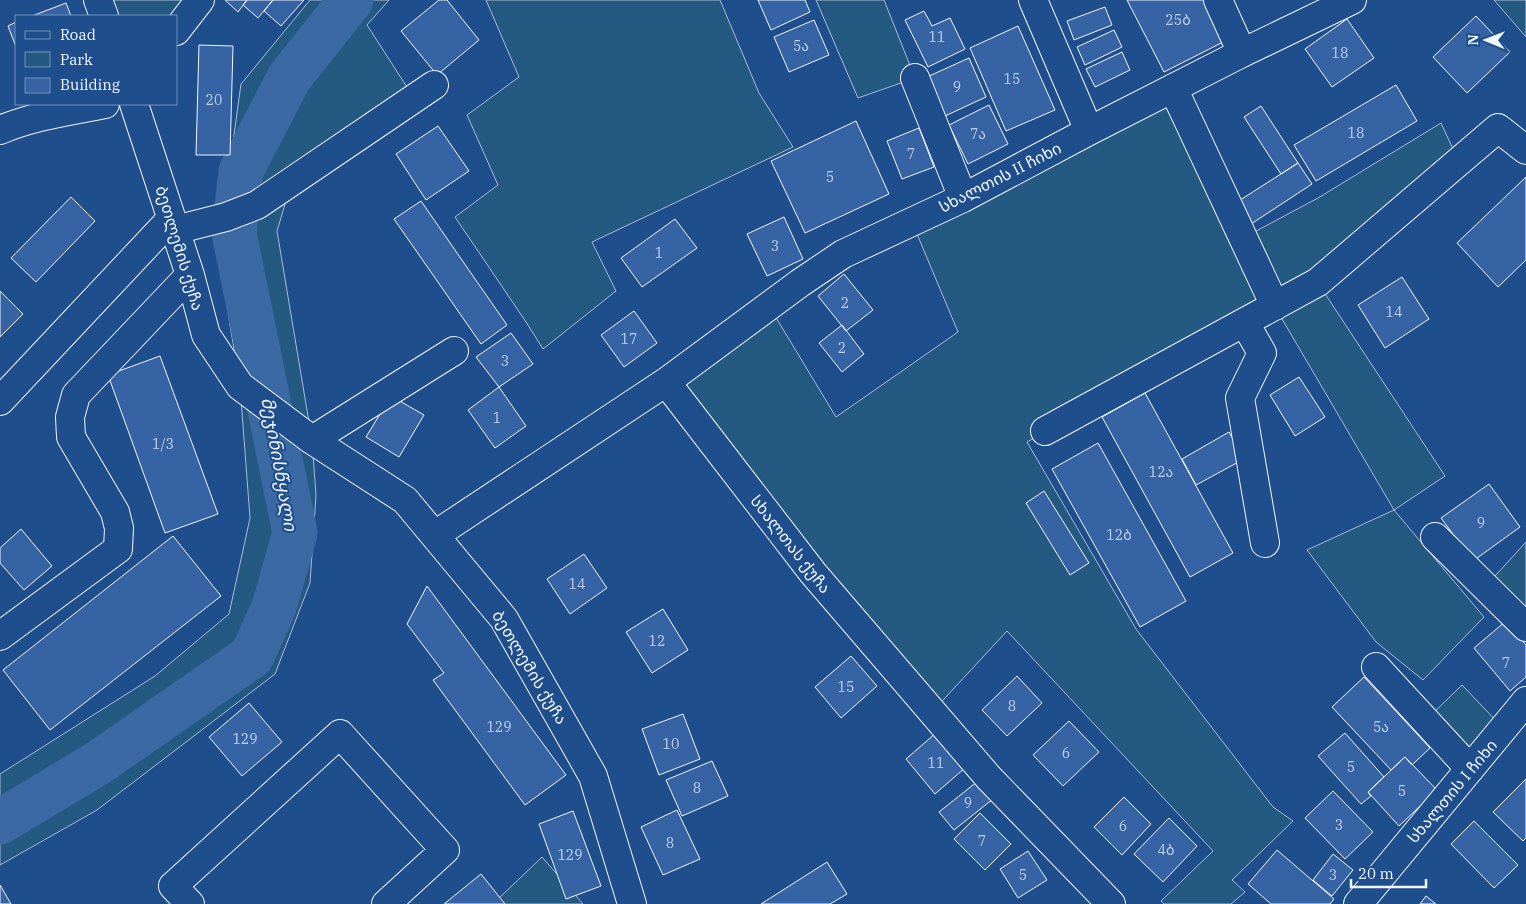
<svg xmlns="http://www.w3.org/2000/svg" width="1526" height="904" font-family="'IBM Plex Serif','Noto Sans Georgian',serif">
  <style>
    .green { fill: #245a82; stroke: #a8bbd7 }
    .lines { fill: none; stroke-linecap: round; stroke-linejoin: round }
    .river { stroke: #3b69a3; stroke-width: 45 }
    .building { fill: #3563a3; stroke: #f2f6ff }
    .minor-casing { stroke: #f2f6ff; stroke-width: 30 }
    .minor { stroke: #1f4e8c; stroke-width: 28 }
    .labels { text-anchor: middle; stroke-width: 4; stroke-linejoin: round; paint-order: stroke }
    .number-label { font-size: 14px; fill: #c3d1e8 }
    .street-label { font-size: 16px; fill: #f2f6ff; stroke: #1f4e8c }
    .water-label { font-size: 18px; font-style: italic; fill: #f2f6ff; stroke: #1f4e8c }
  </style>
  <rect width="100%" height="100%" fill="#1f4e8c"/>
  <!-- green -->
  <path class="green" d="M 105,0 L 190,0 L 176,16 L 110,16 Z
    M 310,0 L 389,0 L 367,25 L 414,98 L 292,181 L 277,231 L 312,440 L 316,495 L 310,583 L 275,674 L 97,810 L 0,865 L 0,774 L 155,676 L 229,614 L 250,518 L 240,386 L 218,251 L 241,84 Z
    M 486,0 L 720,0 L 759,93 L 793,147 L 592,242 L 616,291 L 543,349 L 526,322 L 455,217 L 498,185 L 467,115 L 519,77 Z
    M 816,0 L 884,0 L 915,78 L 858,98 Z
    M 1494,0 L 1526,0 L 1526,37 Z
    M 1173,88 L 1243,238 L 1318,198 L 1441,123 L 1459,162 L 1318,283 L 1445,476 L 1394,510 L 1484,617 L 1423,680 L 1376,642 L 1307,550 L 1394,510 L 1275,307 L 1027,442 L 1136,629 L 1273,807 L 1293,821 L 1232,880 L 1245,892 L 1231,904 L 1164,904 L 1161,901 L 1213,851 L 1007,631 L 932,712 L 666,382 L 769,306 L 836,417 L 958,332 L 912,222 Z
    M 1526,542 L 1526,627 L 1485,587 Z
    M 1462,685 L 1503,728 L 1470,769 L 1425,721 Z
    M 542,857 L 583,904 L 498,904 L 496,901 Z"/>
  <g class="lines">
    <!-- river -->
    <path class="river" d="M 0,822 L 98,763 L 252,656 L 274,607 L 295,533 L 234,233 L 241,171 L 289,78 L 351,0"/>
  </g>
  <!-- building -->
  <path class="building" d="M 225,0 L 247,0 L 238,12 Z
    M 247,0 L 273,0 L 258,18 L 243,5 Z
    M 273,0 L 304,0 L 281,26 L 264,11 Z
    M 439,0 L 447,0 L 479,40 L 437,75 L 401,31 Z
    M 758,0 L 805,0 L 810,12 L 771,30 Z
    M 1127,0 L 1209,0 L 1229,39 L 1164,72 Z
    M 66,3 L 71,16 L 32,16 Z
    M 1105,7 L 1112,25 L 1074,40 L 1067,21 Z
    M 924,11 L 932,26 L 950,18 L 965,49 L 928,67 L 905,20 Z
    M 1476,16 L 1510,52 L 1467,93 L 1433,57 Z
    M 1347,19 L 1374,58 L 1332,87 L 1305,49 Z
    M 814,20 L 829,55 L 789,72 L 774,37 Z
    M 16,22 L 16,47 L 8,26 Z
    M 1018,26 L 1055,110 L 1006,131 L 970,48 Z
    M 1114,30 L 1122,47 L 1085,65 L 1077,47 Z
    M 199,45 L 233,46 L 230,155 L 196,155 Z
    M 1122,52 L 1130,70 L 1095,87 L 1086,69 Z
    M 969,58 L 986,97 L 945,116 L 927,77 Z
    M 1396,85 L 1417,121 L 1316,181 L 1294,145 Z
    M 989,105 L 1008,144 L 968,164 L 949,125 Z
    M 1261,106 L 1298,163 L 1281,174 L 1244,117 Z
    M 856,121 L 889,194 L 805,233 L 771,161 Z
    M 438,126 L 469,171 L 426,200 L 396,154 Z
    M 919,128 L 934,167 L 902,179 L 887,141 Z
    M 1298,163 L 1312,184 L 1248,226 L 1234,204 Z
    M 1526,177 L 1526,260 L 1498,287 L 1457,243 Z
    M 71,197 L 95,221 L 36,282 L 11,258 Z
    M 421,201 L 507,325 L 481,344 L 394,219 Z
    M 784,217 L 803,259 L 767,276 L 747,234 Z
    M 675,219 L 697,248 L 642,287 L 621,258 Z
    M 844,274 L 873,310 L 846,331 L 818,296 Z
    M 1402,277 L 1429,319 L 1385,348 L 1358,305 Z
    M 0,291 L 23,314 L 0,337 Z
    M 634,311 L 657,343 L 624,367 L 601,335 Z
    M 842,325 L 864,354 L 842,372 L 819,343 Z
    M 511,333 L 533,364 L 499,387 L 476,357 Z
    M 160,356 L 218,514 L 165,533 L 108,375 Z
    M 1299,377 L 1325,417 L 1295,436 L 1270,395 Z
    M 499,387 L 526,426 L 495,448 L 468,410 Z
    M 1145,393 L 1233,553 L 1190,577 L 1102,417 Z
    M 391,396 L 424,415 L 399,457 L 366,437 Z
    M 1229,432 L 1244,459 L 1196,485 L 1182,459 Z
    M 1098,443 L 1186,601 L 1140,627 L 1052,469 Z
    M 1489,484 L 1520,527 L 1473,561 L 1441,518 Z
    M 1044,491 L 1089,563 L 1070,575 L 1026,503 Z
    M 21,529 L 52,566 L 24,590 L 0,563 L 0,548 Z
    M 173,536 L 221,596 L 50,730 L 3,670 Z
    M 584,554 L 607,588 L 570,614 L 547,579 Z
    M 427,586 L 566,775 L 525,805 L 433,680 L 444,673 L 407,624 Z
    M 663,609 L 688,650 L 652,673 L 626,632 Z
    M 1506,621 L 1526,645 L 1526,677 L 1510,691 L 1474,648 Z
    M 851,656 L 877,686 L 841,718 L 815,687 Z
    M 1017,676 L 1042,703 L 1007,736 L 982,710 Z
    M 1364,677 L 1430,748 L 1412,765 L 1405,757 L 1391,770 L 1332,707 Z
    M 249,703 L 282,742 L 242,776 L 209,737 Z
    M 683,714 L 700,759 L 659,775 L 642,729 Z
    M 1069,721 L 1099,752 L 1063,786 L 1033,755 Z
    M 937,732 L 966,767 L 935,794 L 906,759 Z
    M 1345,733 L 1384,777 L 1368,792 L 1371,796 L 1361,804 L 1318,756 Z
    M 1405,757 L 1437,790 L 1399,826 L 1368,792 Z
    M 712,761 L 728,796 L 682,816 L 666,780 Z
    M 983,777 L 998,795 L 954,830 L 939,812 Z
    M 1526,779 L 1526,838 L 1523,841 L 1493,812 Z
    M 1333,791 L 1373,832 L 1345,859 L 1305,818 Z
    M 1124,797 L 1151,824 L 1122,855 L 1094,827 Z
    M 677,810 L 700,859 L 663,875 L 641,827 Z
    M 573,811 L 601,886 L 566,899 L 539,824 Z
    M 980,813 L 1011,844 L 985,870 L 954,839 Z
    M 1169,818 L 1197,846 L 1163,882 L 1134,854 Z
    M 1474,821 L 1518,865 L 1494,888 L 1451,844 Z
    M 1277,850 L 1334,899 L 1330,904 L 1271,904 L 1248,884 Z
    M 1028,851 L 1047,880 L 1018,898 L 1000,869 Z
    M 1333,854 L 1353,870 L 1332,896 L 1313,880 Z
    M 827,862 L 847,894 L 830,904 L 761,904 Z
    M 481,874 L 505,904 L 444,904 Z
    M 0,885 L 11,904 L 0,904 Z
    M 1426,896 L 1436,904 L 1420,904 Z"/>
  <g class="lines">
    <defs>
      <path id="minor" d="M 98,0 L 104,16
        M 1033,0 L 1089,131
        M 1218,0 L 1242,53
        M 176,31 L 200,0
        M 915,78 L 963,198
        M 1173,88 L 1275,306
        M 134,104 L 190,275 L 206,335 L 240,386 L 312,440 L 405,500 L 504,619 L 593,776 L 632,904
        M 0,130 C 33,116 70,111 105,104
        M 175,230 L 226,217 L 257,205 L 434,85
        M 1245,323 L 1262,353 L 1240,398 L 1265,543
        M 666,382 L 813,573 L 989,778 L 1111,904
        M 0,401 L 171,219
        M 1045,431 L 1318,282 L 1498,128 L 1526,150
        M 312,440 L 454,351
        M 435,535 L 666,382 L 800,283 L 843,254 L 963,198 L 1089,131 L 1242,53 L 1352,0
        M 1435,537 L 1526,627
        M 0,636 L 118,549 L 119,528 L 115,512 L 71,437 L 70,417 L 76,395 L 190,275
        M 1376,667 L 1470,769
        M 190,904 L 173,886 L 340,734 L 445,850 L 386,904
        M 1358,904 L 1526,701"/>
    </defs>
    <!-- minor casing -->
    <use href="#minor" class="minor-casing"/>
    <!-- minor -->
    <use href="#minor" class="minor"/>
  </g>
  <g class="labels">
    <!-- number labels -->
    <g class="number-label">
      <text x="1178" y="25">25ბ</text>
      <text x="937" y="42">11</text>
      <text x="801" y="51">5ა</text>
      <text x="1340" y="58">18</text>
      <text x="1012" y="84">15</text>
      <text x="957" y="92">9</text>
      <text x="214" y="105">20</text>
      <text x="1356" y="138">18</text>
      <text x="978" y="139">7ა</text>
      <text x="911" y="159">7</text>
      <text x="830" y="182">5</text>
      <text x="775" y="251">3</text>
      <text x="659" y="258">1</text>
      <text x="845" y="308">2</text>
      <text x="1394" y="317">14</text>
      <text x="629" y="344">17</text>
      <text x="842" y="353">2</text>
      <text x="505" y="366">3</text>
      <text x="497" y="423">1</text>
      <text x="163" y="449">1/3</text>
      <text x="1161" y="477">12ა</text>
      <text x="1481" y="528">9</text>
      <text x="1119" y="540">12ბ</text>
      <text x="577" y="589">14</text>
      <text x="657" y="646">12</text>
      <text x="1506" y="668">7</text>
      <text x="846" y="692">15</text>
      <text x="1012" y="711">8</text>
      <text x="499" y="732">129</text>
      <text x="1381" y="732">5ა</text>
      <text x="245" y="744">129</text>
      <text x="671" y="749">10</text>
      <text x="1066" y="758">6</text>
      <text x="936" y="768">11</text>
      <text x="1351" y="772">5</text>
      <text x="697" y="793">8</text>
      <text x="1402" y="796">5</text>
      <text x="968" y="808">9</text>
      <text x="1339" y="830">3</text>
      <text x="1123" y="831">6</text>
      <text x="982" y="846">7</text>
      <text x="670" y="848">8</text>
      <text x="1166" y="855">4ბ</text>
      <text x="570" y="860">129</text>
      <text x="1023" y="880">5</text>
      <text x="1333" y="880">3</text>
    </g>
    <!-- street labels -->
    <g class="street-label">
      <text transform="translate(1000 177) rotate(-27)" y="6">სხალთის II ჩიხი</text>
      <text transform="translate(180 248) rotate(73)" y="6">ბეთლემის ქუჩა</text>
      <text transform="translate(791 544) rotate(52)" y="6">სხალთას ქუჩა</text>
      <text transform="translate(530 667) rotate(59)" y="6">ბეთლემის ქუჩა</text>
      <text transform="translate(1452 791) rotate(-50)" y="6">სხალთის I ჩიხი</text>
    </g>
    <!-- water labels -->
    <g class="water-label">
      <text transform="translate(279 464) rotate(80)" y="6">მეჯინისწყალი</text>
    </g>
  </g>
  <!-- legend -->
  <rect x="15" y="15" width="162" height="90" fill="#1f4e8c" stroke="#7391ba"/>
  <rect x="25" y="31" width="25" height="8" fill="#1f4e8c" stroke="#7391ba"/>
  <text x="60" y="40" font-size="15" fill="#f2f6ff">Road</text>
  <rect x="25" y="52" width="25" height="15" fill="#245a82" stroke="#7391ba"/>
  <text x="60" y="65" font-size="15" fill="#f2f6ff">Park</text>
  <rect x="25" y="78" width="25" height="15" fill="#3563a3" stroke="#7391ba"/>
  <text x="60" y="90" font-size="15" fill="#f2f6ff">Building</text>
  <!-- north arrow -->
  <g transform="translate(1486 40) rotate(271)" stroke="#1f4e8c" stroke-width="4" paint-order="stroke">
  <path d="M0-4L9 19L0 12L-9 19Z" fill="#f2f6ff"/>
  <text y="-8" font-size="14" font-weight="bold" text-anchor="middle" fill="#f2f6ff">N</text>
  </g>
  <!-- scale -->
  <path d="M1351 879v8h75v-8" fill="none" stroke="#f2f6ff" stroke-width="2.5"/>
  <text x="1358" y="879" font-size="15" fill="#f2f6ff" stroke="#1f4e8c" stroke-width="4" paint-order="stroke">20 m</text>
</svg>
